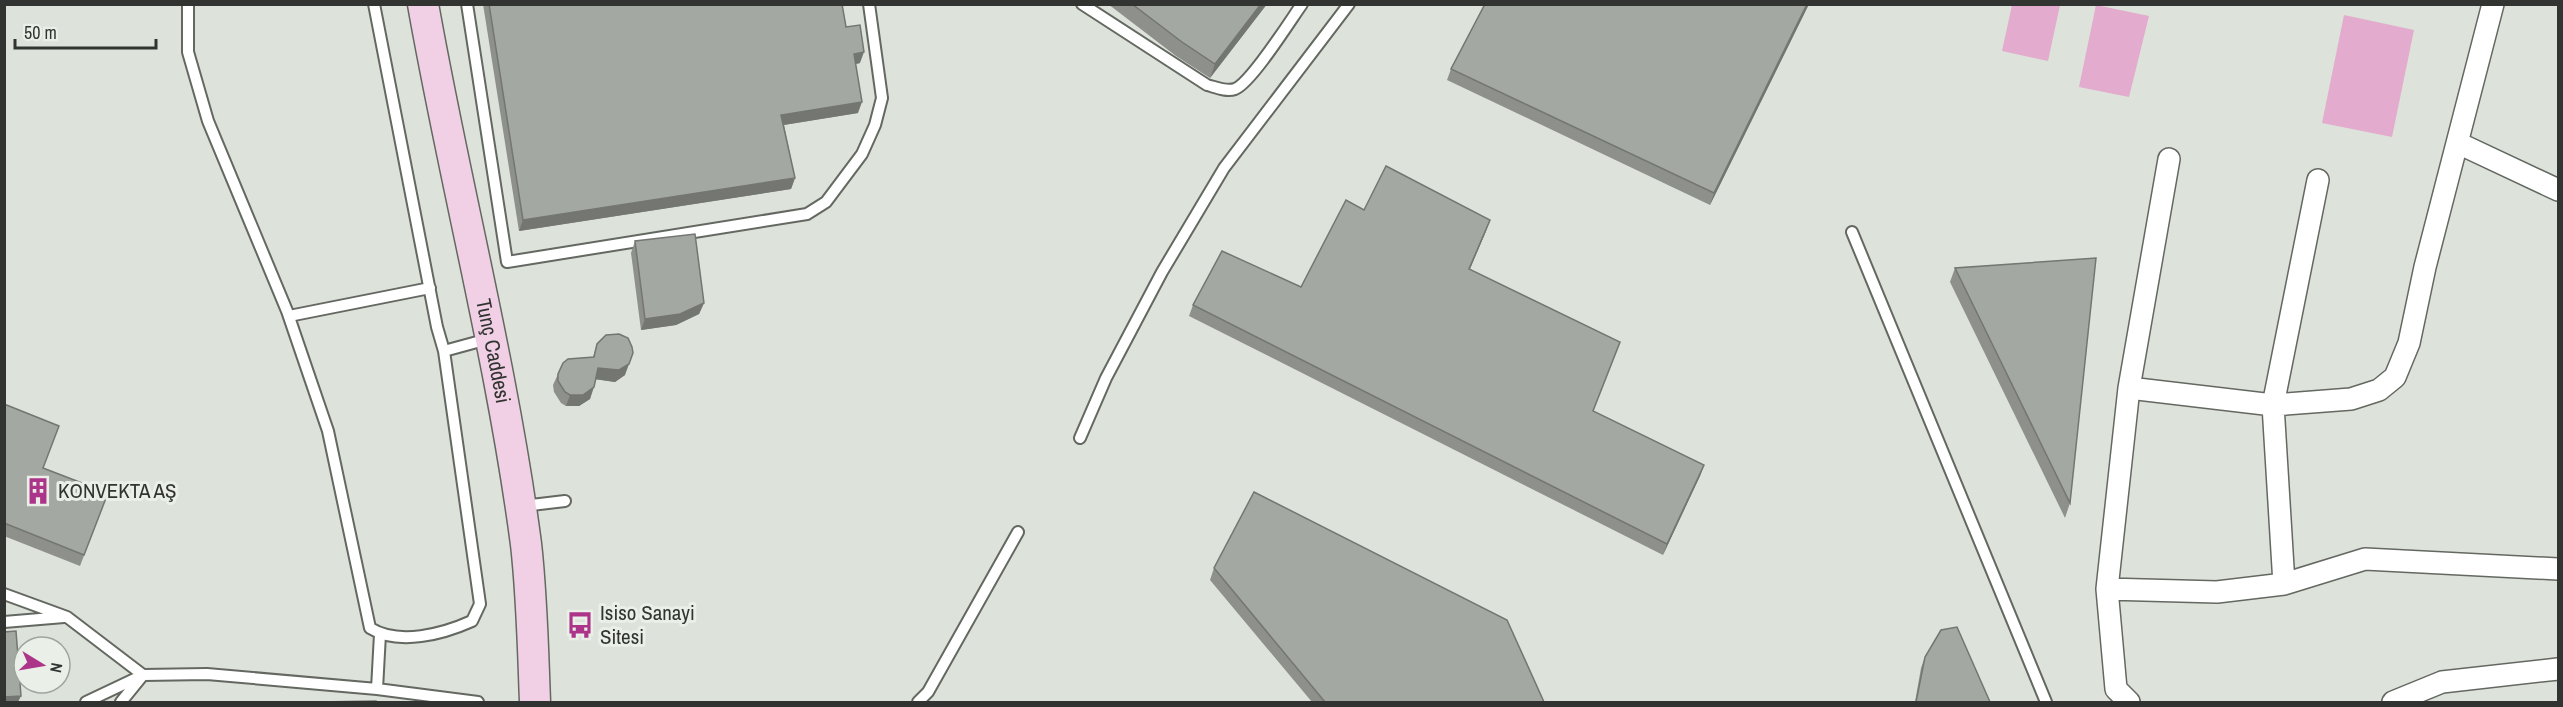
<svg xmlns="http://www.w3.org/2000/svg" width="2563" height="707" font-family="'Archivo Narrow',sans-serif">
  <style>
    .green { fill: #e3abcd }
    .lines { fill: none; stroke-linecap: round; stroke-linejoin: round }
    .service-casing { stroke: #636861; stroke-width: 14 }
    .minor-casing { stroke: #636861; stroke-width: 24 }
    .secondary-casing { stroke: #636861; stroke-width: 33 }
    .service { stroke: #fff; stroke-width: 10 }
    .minor { stroke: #fff; stroke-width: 21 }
    .secondary { stroke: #f1d0e6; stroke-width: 30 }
    .wall { fill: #8d908b }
    .shaded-wall { fill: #737671 }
    .building { fill: #a4a8a2; stroke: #737671; stroke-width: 1.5 }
    .labels { text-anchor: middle; stroke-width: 6; stroke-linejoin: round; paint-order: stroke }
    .street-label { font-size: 21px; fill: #323431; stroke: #eaefe8 }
    .poi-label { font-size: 21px; fill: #323431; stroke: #eaefe8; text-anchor: start }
  </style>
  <rect width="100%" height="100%" fill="#dde2da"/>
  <!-- green -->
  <path class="green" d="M 2012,5 L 2060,5 L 2048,61 L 2002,51 Z
    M 2096,5 L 2149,16 L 2129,97 L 2079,87 Z
    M 2344,15 L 2414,30 L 2392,137 L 2322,123 Z"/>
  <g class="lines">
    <defs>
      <path id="service" d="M 188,4 L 188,52 L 208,121 L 287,311 L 328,431 L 370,628 C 399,646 443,634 472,621 L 480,604 L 444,351
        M 374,4 L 437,327 L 444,351 L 488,339
        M 467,4 L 507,262 L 807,214 L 826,202 L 862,154 L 875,125 L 882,98 L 869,4
        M 1082,4 L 1207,85 C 1215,87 1226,92 1235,89 C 1251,83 1290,21 1302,4
        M 1852,232 L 2046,702
        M 289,316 L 430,288
        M 1080,438 L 1106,378 L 1162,272 L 1224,168 L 1349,4
        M 523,506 L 565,501
        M 4,594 L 67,617 L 143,675 L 121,702
        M 4,622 L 64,617
        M 377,689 L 380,634
        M 86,702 L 143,675 L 207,674 L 377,689 L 478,702
        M 918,702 L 928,692 L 1018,532"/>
      <path id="minor" d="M 2458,143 L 2558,190
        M 2129,388 L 2273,405 L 2351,399 L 2379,390 L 2395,377 L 2409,343 L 2425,267 L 2493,4
        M 2284,584 L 2273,405 L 2318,180
        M 2107,589 L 2217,592 L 2284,584 L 2365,559 L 2558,569
        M 2129,702 L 2116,689 L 2107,589 L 2129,388 L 2169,159
        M 2393,702 L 2442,682 L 2558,669"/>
      <g id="secondary">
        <path id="s1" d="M 423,4 C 455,185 502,362 526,544 C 532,596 533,650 535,702"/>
      </g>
    </defs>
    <!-- service casing -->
    <use href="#service" class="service-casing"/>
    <!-- minor casing -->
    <use href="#minor" class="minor-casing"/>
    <!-- secondary casing -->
    <use href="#secondary" class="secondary-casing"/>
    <!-- service -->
    <use href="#service" class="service"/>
    <!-- minor -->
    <use href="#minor" class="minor"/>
    <!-- secondary -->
    <use href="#secondary" class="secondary"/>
  </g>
  <!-- wall -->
  <path class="wall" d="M 483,4 L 842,4 L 846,27 L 860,63 L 856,64 L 858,113 L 784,125 L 795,178 L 791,189 L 519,231 Z
    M 1108,4 L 1267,4 L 1210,78 L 1176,56 Z
    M 1485,4 L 1809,4 L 1710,205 L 1447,80 L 1451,69 Z
    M 1486,231 L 1470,269 L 1593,411 L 1704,465 L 1700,476 L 1663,555 L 1189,316 L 1193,305 L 1301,287 Z
    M 635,241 L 704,303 L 699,314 L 676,325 L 641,330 L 631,253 Z
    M 1955,268 L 2070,503 L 2065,518 L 1950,282 Z
    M 597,344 L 625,375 L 615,382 L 595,379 L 590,399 L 579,406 L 566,406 L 561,403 L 554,392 L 553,385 L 558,374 L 593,357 Z
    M 4,404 L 43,468 L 108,493 L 80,566 L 4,536 Z
    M 1214,568 L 1544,702 L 1312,702 L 1210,580 Z
    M 1925,657 L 1990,702 L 1915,702 L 1921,668 Z"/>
  <!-- shaded-wall -->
  <path class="shaded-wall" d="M 1261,4 L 1267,4 L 1210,78 L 1215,64 Z
    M 1807,4 L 1809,4 L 1710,205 L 1714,193 Z
    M 864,52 L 860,63 L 850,65 L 854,54 Z
    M 862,102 L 858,113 L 777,126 L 781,115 Z
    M 795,178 L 791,189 L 519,231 L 523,220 Z
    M 1490,220 L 1486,231 L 1465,280 L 1469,269 Z
    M 704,303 L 699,314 L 676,325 L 641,330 L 645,319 Z
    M 629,364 L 625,375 L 615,382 L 594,379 L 598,368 Z
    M 594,387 L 590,399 L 579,406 L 566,406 L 570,395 Z
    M 1704,465 L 1700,476 L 1663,555 L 1667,544 Z
    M 21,696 L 18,702 L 4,702 L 4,697 Z"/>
  <!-- building -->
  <path class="building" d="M 489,4 L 842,4 L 846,27 L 860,25 L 864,52 L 854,54 L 862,102 L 781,115 L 795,178 L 523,220 Z
    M 1132,4 L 1261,4 L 1215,64 L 1182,42 Z
    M 1485,4 L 1807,4 L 1714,193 L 1451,69 Z
    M 1386,166 L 1490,220 L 1469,269 L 1620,342 L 1593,411 L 1704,465 L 1667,544 L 1193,305 L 1222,251 L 1301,287 L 1346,200 L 1364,210 Z
    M 695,234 L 704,303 L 680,314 L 645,319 L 635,241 Z
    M 2096,258 L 2070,503 L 1955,268 Z
    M 619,334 L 628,338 L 632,347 L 633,353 L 629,364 L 619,370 L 598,368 L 594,387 L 583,395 L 570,395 L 565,392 L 558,381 L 558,374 L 563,363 L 568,359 L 594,357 L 597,344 L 606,335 Z
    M 4,404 L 59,426 L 43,468 L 108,493 L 84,555 L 4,523 Z
    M 1254,492 L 1507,620 L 1544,702 L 1325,702 L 1214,568 Z
    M 1957,627 L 1990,702 L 1916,702 L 1925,657 L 1941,630 Z
    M 16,631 L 21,696 L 4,697 L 4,632 Z
    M 376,701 L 376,702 L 318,702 Z"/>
  <!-- icons -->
  <defs>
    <symbol id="building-bare" viewBox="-9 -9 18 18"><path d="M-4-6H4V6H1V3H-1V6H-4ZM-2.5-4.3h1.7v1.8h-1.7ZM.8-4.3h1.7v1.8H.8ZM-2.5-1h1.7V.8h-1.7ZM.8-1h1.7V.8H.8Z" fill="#ad3589" stroke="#eaefe8" stroke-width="2.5" paint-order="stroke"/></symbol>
    <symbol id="bus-bare" viewBox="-9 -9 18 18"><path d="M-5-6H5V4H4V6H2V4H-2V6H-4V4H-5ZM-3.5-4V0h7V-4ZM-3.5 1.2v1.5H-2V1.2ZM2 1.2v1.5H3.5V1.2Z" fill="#ad3589" stroke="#eaefe8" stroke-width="2.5" paint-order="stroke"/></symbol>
  </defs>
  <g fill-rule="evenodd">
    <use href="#building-bare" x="19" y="472" width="38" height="38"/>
    <use href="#bus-bare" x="561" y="606" width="38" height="38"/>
  </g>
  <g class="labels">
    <!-- street labels -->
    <g class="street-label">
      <text dy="7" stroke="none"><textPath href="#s1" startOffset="354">Tunç Caddesi</textPath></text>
    </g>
    <!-- poi labels -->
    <g class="poi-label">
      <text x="58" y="498">KONVEKTA AŞ</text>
      <text x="600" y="620">Isiso Sanayi<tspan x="600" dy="24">Sitesi</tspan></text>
    </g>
  </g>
  <!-- border -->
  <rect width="2563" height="707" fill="none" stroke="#323431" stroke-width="12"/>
  <!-- north arrow -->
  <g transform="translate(42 665) rotate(101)"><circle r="28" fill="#eaefe8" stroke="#a0a49f" stroke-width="1.5"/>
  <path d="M0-4.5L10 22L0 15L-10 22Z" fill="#ad3589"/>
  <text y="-9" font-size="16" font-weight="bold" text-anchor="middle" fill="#323431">N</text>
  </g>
  <!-- scale -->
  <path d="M15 39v9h141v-9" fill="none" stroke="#323431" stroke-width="3"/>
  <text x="24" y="39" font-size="18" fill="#323431" stroke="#eaefe8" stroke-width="4.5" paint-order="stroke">50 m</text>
</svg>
